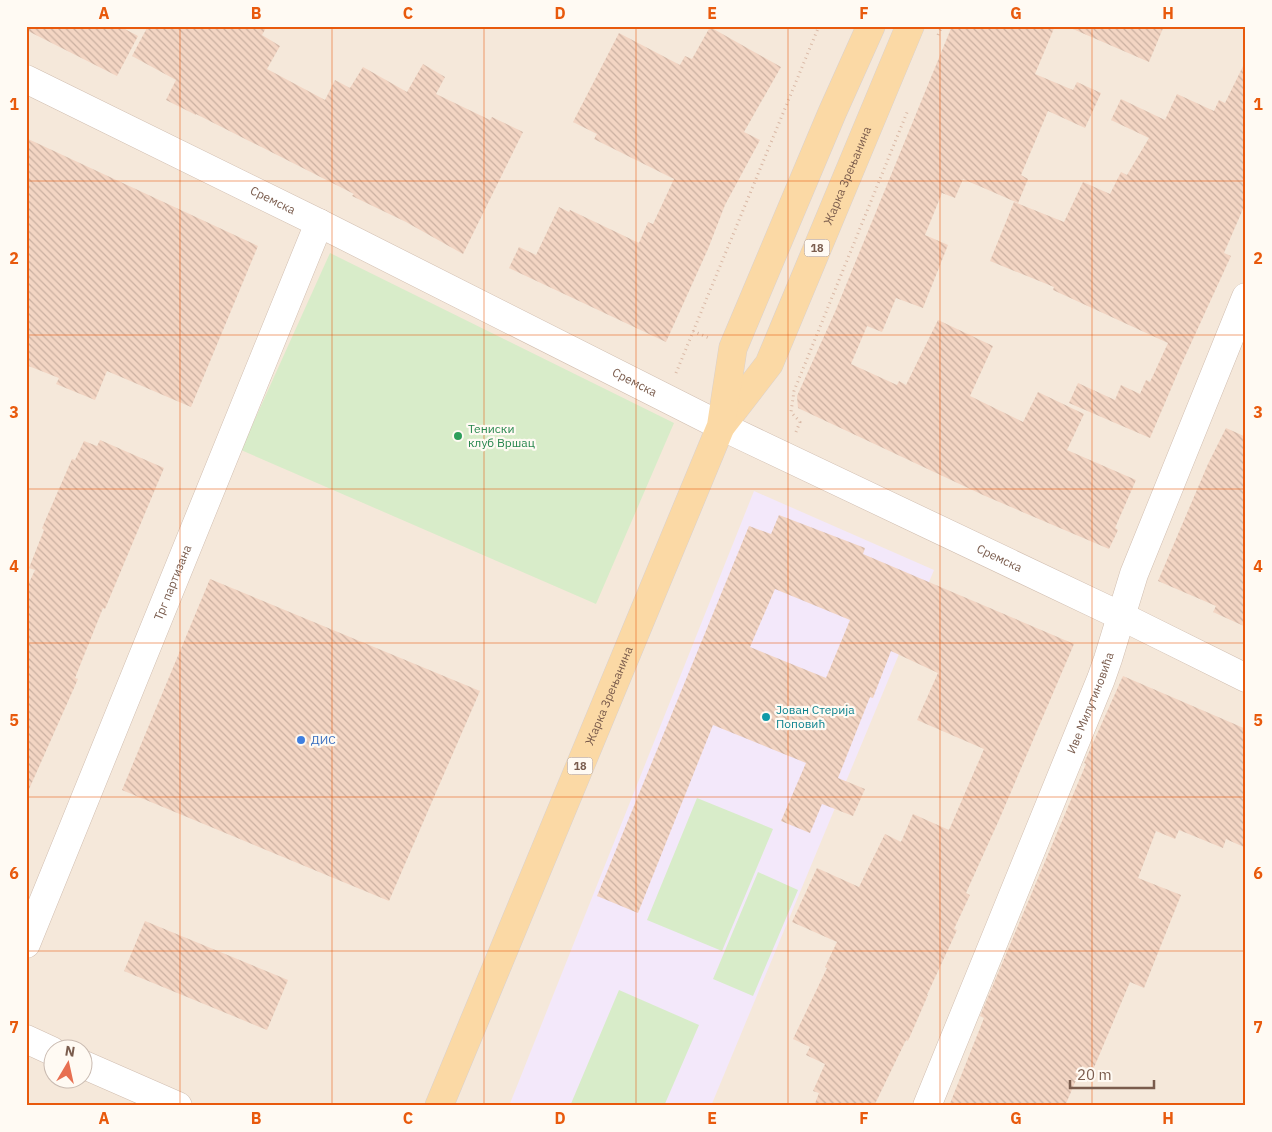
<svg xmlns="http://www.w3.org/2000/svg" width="1272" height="1132" font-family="'IBM Plex Sans',sans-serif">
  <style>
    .residential { fill: #f5e8da; fill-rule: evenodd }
    .education { fill: #f3e8fa }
    .garden { fill: #d8ecc9 }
    .building { fill: url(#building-back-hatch); fill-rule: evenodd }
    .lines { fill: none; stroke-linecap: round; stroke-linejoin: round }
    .minor-casing { stroke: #d1beb0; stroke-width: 29 }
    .major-casing { stroke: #dad1cd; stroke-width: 29 }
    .path { stroke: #d9b8a5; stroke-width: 3; stroke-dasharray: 1 4; stroke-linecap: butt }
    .minor { stroke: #fff; stroke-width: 28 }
    .major { stroke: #fbd9a5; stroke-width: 28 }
    .grid { fill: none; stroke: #e8590c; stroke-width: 1; stroke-opacity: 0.55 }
    .leisure-dot { fill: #2e9e5b; stroke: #fffaf3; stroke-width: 2 }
    .culture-dot { fill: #0f9aa8; stroke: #fffaf3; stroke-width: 2 }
    .shop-dot { fill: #3f7fe0; stroke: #fffaf3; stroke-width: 2 }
    .labels { text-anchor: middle; stroke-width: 4.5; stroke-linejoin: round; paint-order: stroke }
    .shield { fill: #fffaf3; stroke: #a28b7f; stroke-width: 1 }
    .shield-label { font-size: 11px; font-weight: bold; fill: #7a5c4d }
    .street-label { font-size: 12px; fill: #7a5c4d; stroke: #fffaf3 }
    .leisure-label { font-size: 12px; fill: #27864d; stroke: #fffaf3; text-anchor: start }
    .culture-label { font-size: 12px; fill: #0d838f; stroke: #fffaf3; text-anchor: start }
    .shop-label { font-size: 12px; fill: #366cbe; stroke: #fffaf3; text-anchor: start }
    .neatline { fill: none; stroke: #e8590c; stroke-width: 2 }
    .grid-label { font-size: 16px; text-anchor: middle; font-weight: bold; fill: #e8590c }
  </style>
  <defs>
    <pattern id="building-back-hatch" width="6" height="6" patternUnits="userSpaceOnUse" patternTransform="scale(1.25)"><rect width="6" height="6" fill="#f3d5c3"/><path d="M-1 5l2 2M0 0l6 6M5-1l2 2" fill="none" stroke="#cab0a1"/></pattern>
  </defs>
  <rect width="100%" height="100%" fill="#fdf6ec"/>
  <!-- residential -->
  <path class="residential" d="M 26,26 L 1246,26 L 1246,1106 L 26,1106 ZM 52,1050 L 82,1050 L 82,1080 L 52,1080 Z"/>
  <!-- education -->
  <path class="education" d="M 754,491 L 934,570 L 711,1106 L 509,1106 Z"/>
  <!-- garden -->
  <path class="garden" d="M 330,253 L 674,423 L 596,604 L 241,450 Z
    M 697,798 L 773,829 L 722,951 L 647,920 Z
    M 758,872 L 798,890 L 753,996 L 713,979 Z
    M 619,990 L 699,1025 L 664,1106 L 570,1106 Z"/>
  <!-- building -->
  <path class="building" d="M 26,26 L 119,26 L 138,36 L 117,76 L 26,30 Z
    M 148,26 L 267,26 L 262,35 L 280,46 L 267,69 L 325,100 L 335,80 L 350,88 L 363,67 L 407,92 L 423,64 L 445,77 L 436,94 L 490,120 L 492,117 L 523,132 L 463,254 L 406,222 L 352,196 L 354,194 L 196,114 L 196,115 L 166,100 L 176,80 L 132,56 Z
    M 952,26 L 1055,26 L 1035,74 L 1073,90 L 1077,82 L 1101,93 L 1085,128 L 1048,111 L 1021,175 L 1028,179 L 1018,203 L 963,179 L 955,198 L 942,193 L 925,235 L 948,245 L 923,308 L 896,298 L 882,332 L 867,326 L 851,364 L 897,385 L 899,381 L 906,385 L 938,320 L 993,346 L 970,396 L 1023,422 L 1038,392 L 1084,414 L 1067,450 L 1136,480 L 1115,528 L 1118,530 L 1109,549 L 983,495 L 798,408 L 797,396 L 835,312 Z
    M 1066,26 L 1164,26 L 1149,62 Z
    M 710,27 L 781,67 L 744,132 L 760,140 L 725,205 L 708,249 L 666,342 L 509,268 L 519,247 L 536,255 L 559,207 L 569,212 L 570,210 L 639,243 L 648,222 L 653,224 L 674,179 L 594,139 L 597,134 L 573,122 L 619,33 L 680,65 L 685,56 L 692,59 Z
    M 1246,60 L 1246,202 L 1224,253 L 1231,256 L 1182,363 L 1150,438 L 1069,403 L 1078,383 L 1115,400 L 1121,385 L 1140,394 L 1146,380 L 1150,382 L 1168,343 L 1053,290 L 1054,287 L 990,261 L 1014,202 L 1064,222 L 1083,182 L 1110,194 L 1121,172 L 1127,175 L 1149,138 L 1111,120 L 1121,99 L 1165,120 L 1177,94 L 1214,111 L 1219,100 L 1225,103 Z
    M 26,138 L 258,246 L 191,407 L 107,371 L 95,400 L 56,384 L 59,378 L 26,365 Z
    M 1226,428 L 1246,437 L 1246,627 L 1213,612 L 1216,606 L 1158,581 L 1208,464 Z
    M 100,440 L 164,468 L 105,609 L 103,608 L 75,678 L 78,679 L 26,796 L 26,589 L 35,570 L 29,568 L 44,530 L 42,528 L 72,459 L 75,460 L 84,441 L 97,446 Z
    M 779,515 L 865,548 L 863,554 L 1074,644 L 999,820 L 966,893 L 970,895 L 954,929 L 957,930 L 927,995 L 928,995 L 908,1041 L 906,1040 L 874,1106 L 814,1106 L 819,1093 L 813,1091 L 825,1064 L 806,1055 L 810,1047 L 793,1039 L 827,968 L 825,967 L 837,942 L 792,922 L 817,868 L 859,887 L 885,834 L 901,842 L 913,814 L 949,830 L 984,749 L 917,720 L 938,673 L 891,651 L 873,698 L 870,697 L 838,778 L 865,789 L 853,816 L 822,804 L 810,833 L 781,821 L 806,763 L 713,725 L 638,913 L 597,896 L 749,526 L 771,534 ZM 775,589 L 850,620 L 826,678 L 750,647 Z
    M 210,579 L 480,691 L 389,901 L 122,790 Z
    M 1123,676 L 1246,729 L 1246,848 L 1226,839 L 1223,848 L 1179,830 L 1175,839 L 1156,831 L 1138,878 L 1181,895 L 1144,988 L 1130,982 L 1093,1070 L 1082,1066 L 1065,1106 L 949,1106 L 984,1018 L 980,1016 L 1086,764 L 1084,763 Z
    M 145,921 L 288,980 L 267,1030 L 124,971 Z"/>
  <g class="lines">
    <defs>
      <g id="minor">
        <path id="s1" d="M 26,79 L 319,223 L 721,426 L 1121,616 L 1246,678"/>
        <path id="s2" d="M 26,944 L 319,223"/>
        <path d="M 26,1039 L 52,1051"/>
        <path d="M 82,1064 L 178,1106"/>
        <path id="s3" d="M 927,1106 L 1101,679 L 1108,659 L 1134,574 L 1246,297"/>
      </g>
      <g id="major">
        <path id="s4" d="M 722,425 L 769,364 L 910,26"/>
        <path id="s5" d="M 439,1106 L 721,426 L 733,348 L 832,113 L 871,26"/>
      </g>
    </defs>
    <!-- minor casing -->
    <use href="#minor" class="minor-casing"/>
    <!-- major casing -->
    <use href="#major" class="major-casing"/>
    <!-- path -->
    <path class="path" d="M 938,35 L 942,26
      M 693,331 L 709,338
      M 676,373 L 819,26
      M 796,432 L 800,422 L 791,412 L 794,391 L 908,110"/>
    <!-- minor -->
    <use href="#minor" class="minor"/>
    <!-- major -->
    <use href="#major" class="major"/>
  </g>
  <!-- grid -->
  <path class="grid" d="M 180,26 L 180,1106M 332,26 L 332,1106M 484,26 L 484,1106M 636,26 L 636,1106M 788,26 L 788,1106M 940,26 L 940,1106M 1092,26 L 1092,1106M 26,181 L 1246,181M 26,335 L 1246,335M 26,489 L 1246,489M 26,643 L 1246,643M 26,797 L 1246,797M 26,951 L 1246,951"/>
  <!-- markers -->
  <circle class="leisure-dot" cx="458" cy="436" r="5"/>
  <circle class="culture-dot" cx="766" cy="717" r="5"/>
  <circle class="shop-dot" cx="301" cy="740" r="5"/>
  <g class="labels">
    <!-- shield labels -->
    <g class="shield">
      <rect x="804.5" y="239.5" width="25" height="17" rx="4"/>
      <rect x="567.5" y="757.5" width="25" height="17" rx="4"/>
    </g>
    <g class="shield-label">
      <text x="817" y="252">18</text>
      <text x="580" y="770">18</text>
    </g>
    <!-- street labels -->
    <g class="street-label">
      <text dy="4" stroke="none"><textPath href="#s4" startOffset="281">Жарка Зрењанина</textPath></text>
      <text dy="4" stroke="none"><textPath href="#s1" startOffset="275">Сремска</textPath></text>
      <text dy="4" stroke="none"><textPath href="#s1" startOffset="680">Сремска</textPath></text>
      <text dy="4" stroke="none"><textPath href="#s1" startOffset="1085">Сремска</textPath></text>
      <text dy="4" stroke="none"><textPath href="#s2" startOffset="390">Трг партизана</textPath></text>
      <text dy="4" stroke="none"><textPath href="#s5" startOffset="444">Жарка Зрењанина</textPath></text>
      <text dy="4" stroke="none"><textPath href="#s3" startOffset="435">Иве Милутиновића</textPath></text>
    </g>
    <!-- leisure labels -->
    <g class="leisure-label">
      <text x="468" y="433">Тениски<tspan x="468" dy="14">клуб Вршац</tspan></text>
    </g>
    <!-- culture labels -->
    <g class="culture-label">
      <text x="776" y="714">Јован Стерија<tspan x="776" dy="14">Поповић</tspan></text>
    </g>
    <!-- shop labels -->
    <g class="shop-label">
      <text x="311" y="744">ДИС</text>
    </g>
  </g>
  <!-- border -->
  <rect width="1272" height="1132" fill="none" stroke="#fffaf3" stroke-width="55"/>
  <!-- north arrow -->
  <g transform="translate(68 1064) rotate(9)"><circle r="24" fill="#fffaf3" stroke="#cabbb1"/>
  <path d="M0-4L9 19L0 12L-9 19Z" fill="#e76f51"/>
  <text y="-8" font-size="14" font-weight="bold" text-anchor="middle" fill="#7a5c4d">N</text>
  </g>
  <!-- scale -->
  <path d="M1070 1080v8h84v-8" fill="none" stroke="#7a5c4d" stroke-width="2.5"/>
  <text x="1077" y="1080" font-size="15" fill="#7a5c4d" stroke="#fffaf3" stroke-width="4" paint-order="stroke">20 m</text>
  <rect x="28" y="28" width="1216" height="1076" class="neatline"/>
  <g class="grid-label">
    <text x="104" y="19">A</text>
    <text x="256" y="19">B</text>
    <text x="408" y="19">C</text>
    <text x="560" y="19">D</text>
    <text x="712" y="19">E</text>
    <text x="864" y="19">F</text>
    <text x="1016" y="19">G</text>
    <text x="1168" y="19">H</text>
    <text x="14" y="110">1</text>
    <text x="1258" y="110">1</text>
    <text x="14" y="264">2</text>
    <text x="1258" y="264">2</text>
    <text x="14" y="418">3</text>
    <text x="1258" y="418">3</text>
    <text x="14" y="572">4</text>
    <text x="1258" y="572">4</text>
    <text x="14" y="726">5</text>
    <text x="1258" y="726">5</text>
    <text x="14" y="879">6</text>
    <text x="1258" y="879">6</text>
    <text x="14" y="1033">7</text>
    <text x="1258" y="1033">7</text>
    <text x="104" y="1124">A</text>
    <text x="256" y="1124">B</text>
    <text x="408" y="1124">C</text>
    <text x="560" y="1124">D</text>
    <text x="712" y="1124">E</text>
    <text x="864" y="1124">F</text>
    <text x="1016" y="1124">G</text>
    <text x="1168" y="1124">H</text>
  </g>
</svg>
